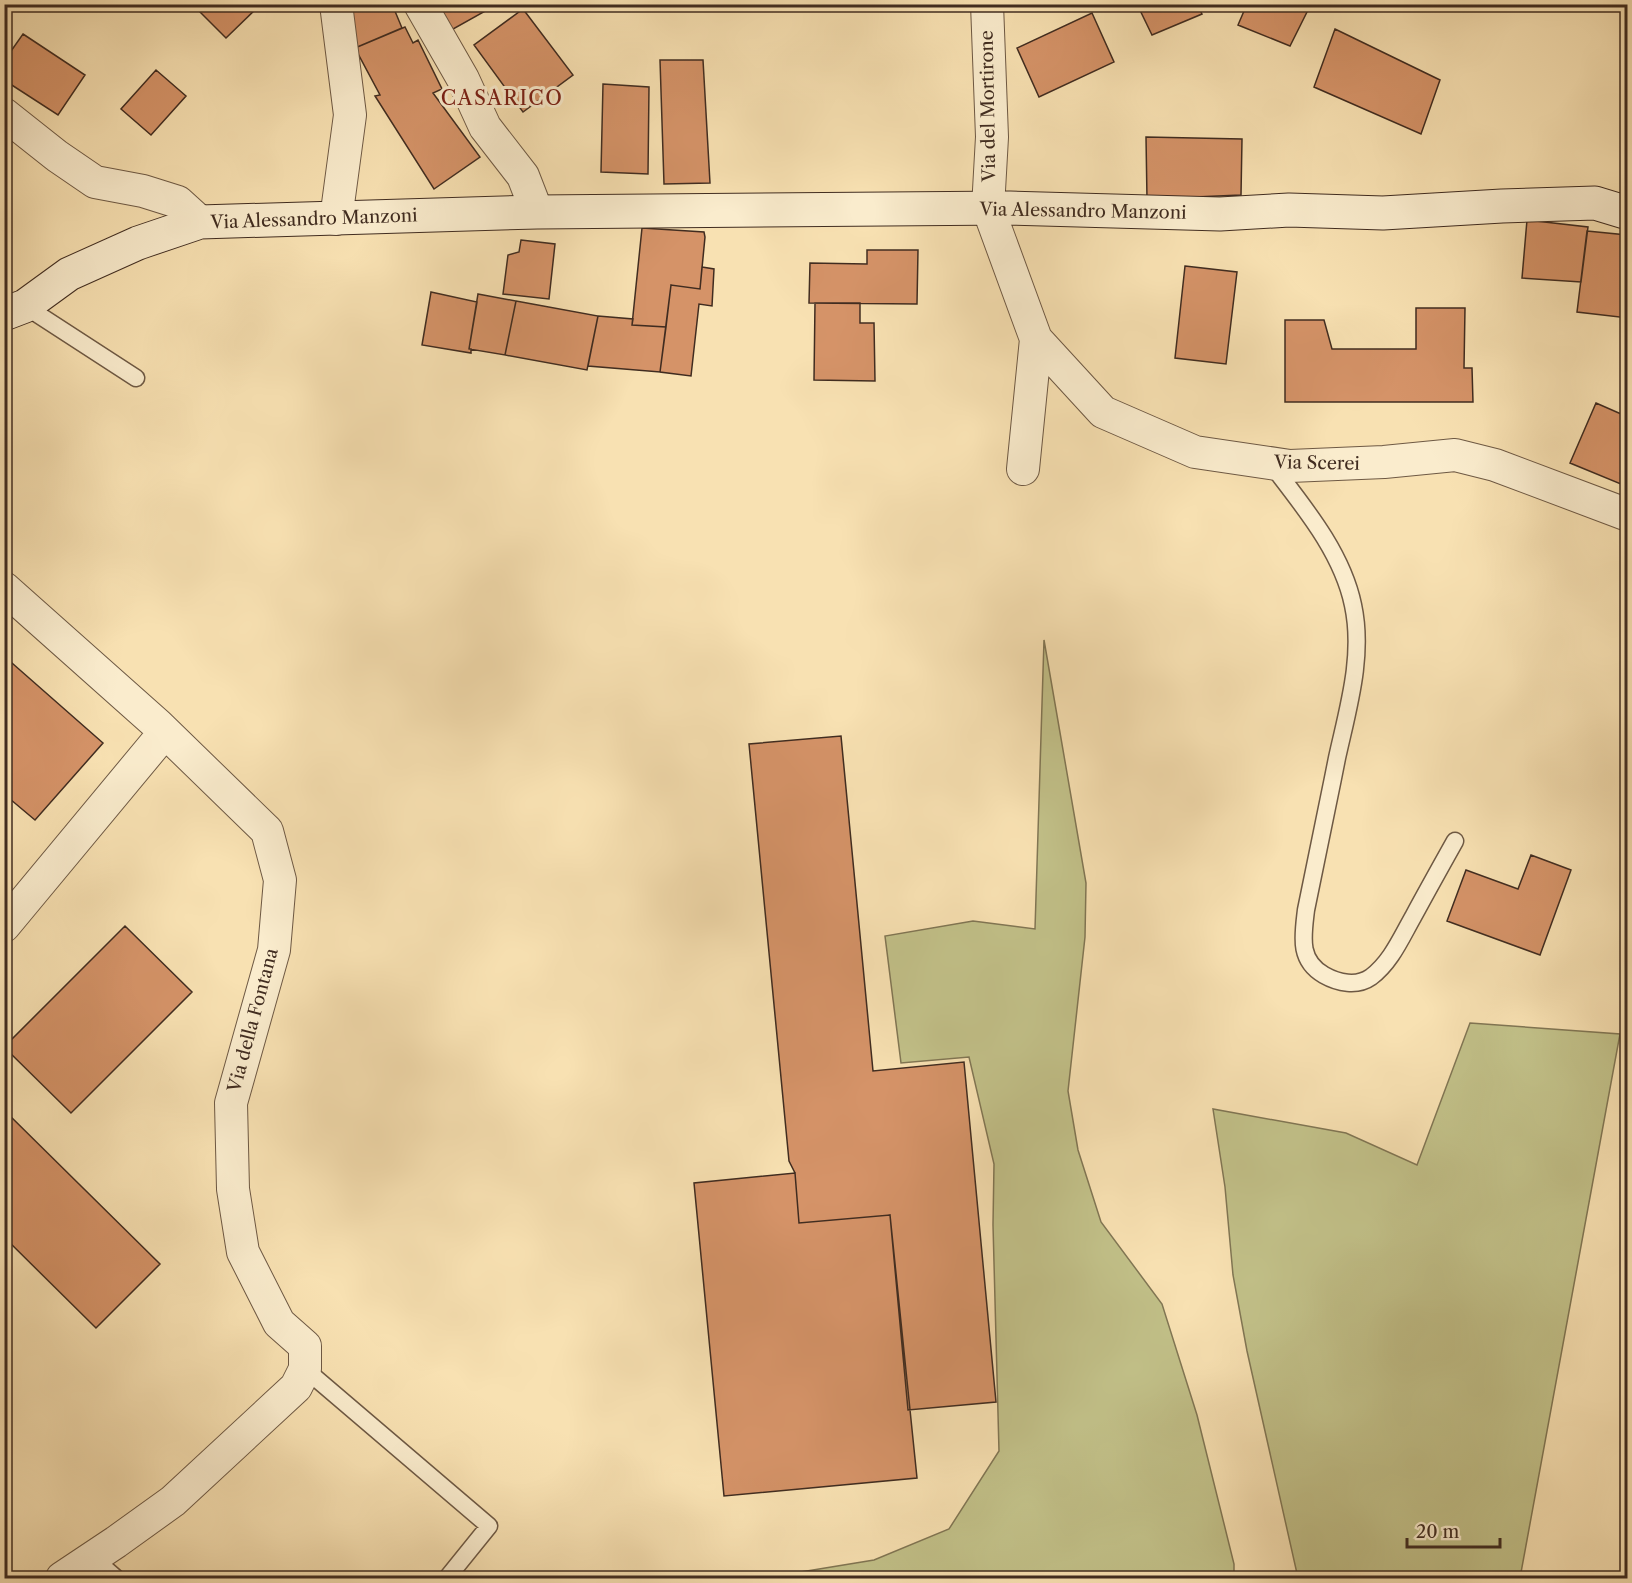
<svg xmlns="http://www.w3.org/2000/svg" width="1632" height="1583" font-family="'Libre Caslon Text',serif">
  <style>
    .green { fill: #c2c189; stroke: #817654; stroke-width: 1.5 }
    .building { fill: #d59368; stroke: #402c20; stroke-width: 1.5 }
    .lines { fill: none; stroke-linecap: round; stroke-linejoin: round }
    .lane-casing { stroke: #6e5944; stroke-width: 19 }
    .street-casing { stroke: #6e5944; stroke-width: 34 }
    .secondary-casing { stroke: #402c20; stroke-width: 35 }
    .lane { stroke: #faeccd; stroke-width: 16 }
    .street { stroke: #faeccd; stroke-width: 32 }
    .secondary { stroke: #faeccd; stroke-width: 33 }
    .labels { text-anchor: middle; stroke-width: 6; stroke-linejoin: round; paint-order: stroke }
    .street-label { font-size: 18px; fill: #402c20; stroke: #faeccd }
    .neighbourhood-label { font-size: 20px; letter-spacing: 1.5px; fill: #7a1f14; stroke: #faeccd }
  </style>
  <rect width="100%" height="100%" fill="#f8e1b2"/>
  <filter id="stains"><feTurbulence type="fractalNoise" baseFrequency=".00333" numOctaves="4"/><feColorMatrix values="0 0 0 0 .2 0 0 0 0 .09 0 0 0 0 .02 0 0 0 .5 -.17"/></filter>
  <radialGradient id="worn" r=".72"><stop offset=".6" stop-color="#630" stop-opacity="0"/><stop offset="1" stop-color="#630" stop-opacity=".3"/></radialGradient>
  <!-- green -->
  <path class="green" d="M 1044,640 L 1086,883 L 1085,937 L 1068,1091 L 1078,1150 L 1101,1222 L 1162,1304 L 1197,1415 L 1234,1564 L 1234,1578 L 764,1578 L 874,1560 L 949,1529 L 999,1451 L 993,1225 L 994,1164 L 969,1057 L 901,1063 L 885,936 L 973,921 L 1035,929 Z
    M 1470,1023 L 1620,1034 L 1520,1578 L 1298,1578 L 1247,1351 L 1233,1275 L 1225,1187 L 1213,1109 L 1346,1133 L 1417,1165 Z"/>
  <!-- building -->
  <path class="building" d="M 205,4 L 261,4 L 226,38 L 199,11 Z
    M 341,4 L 392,4 L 402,28 L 355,48 Z
    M 430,4 L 487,4 L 489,9 L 446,33 Z
    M 1137,4 L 1197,4 L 1202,14 L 1152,35 Z
    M 1247,4 L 1311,4 L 1290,46 L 1238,25 Z
    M 523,9 L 573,75 L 523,112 L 474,45 Z
    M 1092,13 L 1114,62 L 1039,97 L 1017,48 Z
    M 405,27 L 413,43 L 418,40 L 442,89 L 433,93 L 480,157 L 434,189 L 375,96 L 380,95 L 355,48 Z
    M 1335,29 L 1440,80 L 1421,134 L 1314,87 Z
    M 23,34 L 85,75 L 58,115 L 4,80 L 4,61 Z
    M 660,60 L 703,60 L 710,183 L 664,184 Z
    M 156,70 L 186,96 L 151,135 L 121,109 Z
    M 603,84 L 649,87 L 648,174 L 601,172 Z
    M 1146,137 L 1242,139 L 1241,195 L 1147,199 Z
    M 1527,220 L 1588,227 L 1581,282 L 1522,278 Z
    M 642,228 L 704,232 L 705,237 L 700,289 L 671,285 L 666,327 L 632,325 Z
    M 1587,231 L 1627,235 L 1628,318 L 1577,312 Z
    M 521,240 L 555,244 L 549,299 L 503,294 L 508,255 L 519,252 Z
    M 867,250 L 918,250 L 917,304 L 809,303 L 810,263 L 867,264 Z
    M 1185,266 L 1237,272 L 1226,364 L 1175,358 Z
    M 702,267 L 714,269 L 712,306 L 699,304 L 691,376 L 660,372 L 671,285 L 700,289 Z
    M 431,292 L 477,302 L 469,349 L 471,349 L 471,353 L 422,345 Z
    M 478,294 L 516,301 L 505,355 L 469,349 Z
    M 516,301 L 598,316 L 587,370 L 505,355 Z
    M 815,303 L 860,303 L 860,323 L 874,323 L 875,381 L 814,380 Z
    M 1416,308 L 1465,308 L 1464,368 L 1472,368 L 1473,402 L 1285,402 L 1285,320 L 1324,320 L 1332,349 L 1416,349 Z
    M 598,316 L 633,319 L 632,325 L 666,327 L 660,372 L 588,366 Z
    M 1596,403 L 1628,417 L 1628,487 L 1570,463 Z
    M 4,656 L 103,743 L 35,820 L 4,794 Z
    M 841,736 L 873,1071 L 964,1062 L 996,1402 L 908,1410 L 890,1215 L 799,1223 L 795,1173 L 789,1161 L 749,744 Z
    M 1531,855 L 1571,870 L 1540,955 L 1447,921 L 1466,870 L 1518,889 Z
    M 125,926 L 192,992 L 71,1113 L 4,1047 Z
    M 4,1110 L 160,1264 L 96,1328 L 4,1237 Z
    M 795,1173 L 799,1223 L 890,1215 L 917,1478 L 724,1496 L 694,1183 Z"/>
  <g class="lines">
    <defs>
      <path id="lane" d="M 25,306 L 136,378
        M 1271,464 C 1303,506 1342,552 1353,605 C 1364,656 1348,708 1337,758 C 1327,809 1316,860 1306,910 C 1303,936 1298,960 1324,975 C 1338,983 1357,987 1371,977 C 1391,962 1401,938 1413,917 C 1427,891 1441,866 1455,841
        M 305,1369 L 489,1526 L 447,1578
        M 93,1558 L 116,1578"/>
      <path id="street" d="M 336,4 L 350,115 L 336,219
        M 420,4 L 463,79 L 485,127 L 523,176 L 537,212
        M 987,4 L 992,137 L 988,208 L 1036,339 L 1103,412 L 1195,452 L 1290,466 L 1384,462 L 1455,455 L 1495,465 L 1628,515
        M 4,114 L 57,156 L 95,182 L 143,191 L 178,202 L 200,222
        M 1023,469 L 1036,339
        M 4,588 L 158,725 L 267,831 L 280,880 L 274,950 L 231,1103 L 233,1189 L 243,1252 L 279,1323 L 305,1346 L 305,1369 L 296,1387 L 173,1501 L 116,1542 L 62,1578
        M 4,926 L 165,732"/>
      <path id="secondary" d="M 4,314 L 25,306 L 69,274 L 138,243 L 200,222 L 537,212 L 1010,208 L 1220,214 L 1289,210 L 1383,213 L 1502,206 L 1595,203 L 1628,213"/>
    </defs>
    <!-- lane casing -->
    <use href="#lane" class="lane-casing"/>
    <!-- street casing -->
    <use href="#street" class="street-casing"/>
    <!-- secondary casing -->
    <use href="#secondary" class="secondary-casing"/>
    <!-- lane -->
    <use href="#lane" class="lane"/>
    <!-- street -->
    <use href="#street" class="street"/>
    <!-- secondary -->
    <use href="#secondary" class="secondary"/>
  </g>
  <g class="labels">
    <!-- street labels -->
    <g class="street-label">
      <text transform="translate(988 106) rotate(-91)" y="6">Via del Mortirone</text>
      <text transform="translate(1083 211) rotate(1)" y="6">Via Alessandro Manzoni</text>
      <text transform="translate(314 219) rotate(-2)" y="6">Via Alessandro Manzoni</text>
      <text transform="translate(1317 463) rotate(1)" y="6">Via Scerei</text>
      <text transform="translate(253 1020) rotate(-75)" y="6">Via della Fontana</text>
    </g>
    <!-- neighbourhood labels -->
    <g class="neighbourhood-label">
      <text x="502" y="105">CASARICO</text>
    </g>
  </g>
  <!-- margin -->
  <rect width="1632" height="1583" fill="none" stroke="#f8e1b2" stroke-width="24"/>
  <rect x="6" y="6" width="1620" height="1571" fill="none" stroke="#402c20" stroke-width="3"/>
  <rect x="12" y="12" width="1608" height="1559" fill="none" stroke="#402c20" stroke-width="1.5"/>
  <!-- scale -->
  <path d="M1407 1538v9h93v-9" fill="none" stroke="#402c20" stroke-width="3"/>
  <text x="1416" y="1538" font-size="18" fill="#402c20" stroke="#faeccd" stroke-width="4.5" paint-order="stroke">20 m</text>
  <rect width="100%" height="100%" filter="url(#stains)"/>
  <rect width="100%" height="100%" fill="url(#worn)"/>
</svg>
